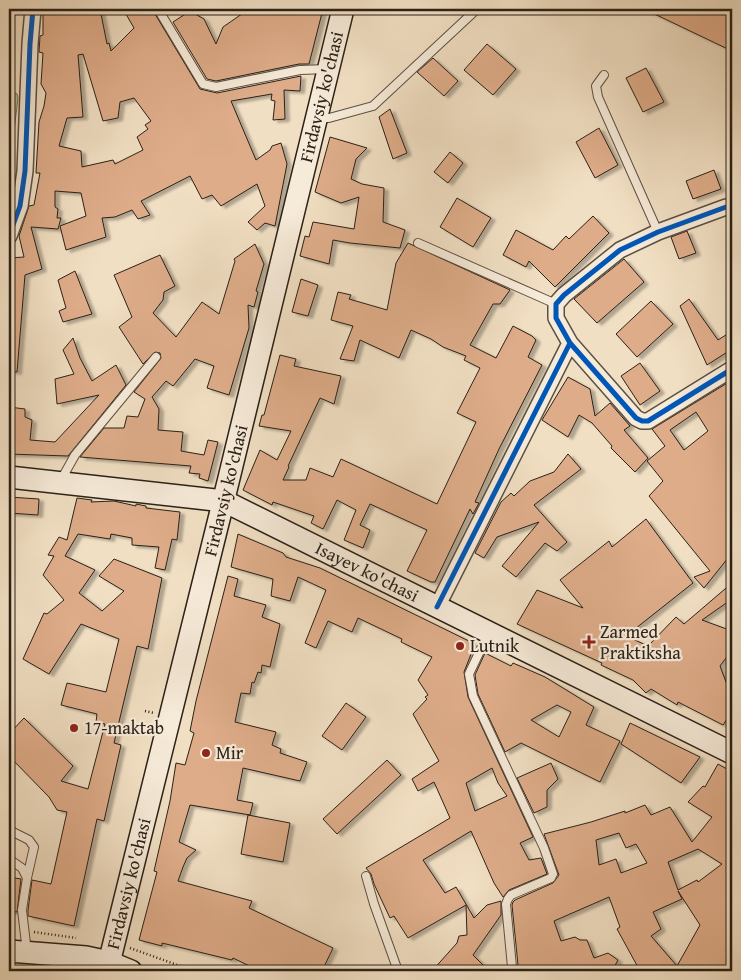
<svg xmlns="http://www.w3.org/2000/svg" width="741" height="980" font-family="'Gentium Book Plus',serif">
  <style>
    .green { fill: #b9c294; stroke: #727256 }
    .building { fill: #deac89; stroke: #2a2118; fill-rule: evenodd; filter: url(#shadow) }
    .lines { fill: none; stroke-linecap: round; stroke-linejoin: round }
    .service-casing { stroke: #5c5043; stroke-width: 10 }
    .minor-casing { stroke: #5c5043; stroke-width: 18 }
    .secondary-casing { stroke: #2a2118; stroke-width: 24 }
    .path { stroke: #2a2118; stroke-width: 2.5; stroke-dasharray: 1 2.5; stroke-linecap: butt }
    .service { stroke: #f6ead8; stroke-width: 8 }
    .minor { stroke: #f6ead8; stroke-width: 15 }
    .secondary { stroke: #f6ead8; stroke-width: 21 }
    .cycleway-casing { stroke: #f6ead8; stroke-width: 8 }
    .cycleway { stroke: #0057b8; stroke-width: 5 }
    .poi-dot { fill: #8f2418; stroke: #f6ead8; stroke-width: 2 }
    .labels { text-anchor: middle; stroke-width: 4.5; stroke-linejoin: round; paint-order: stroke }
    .street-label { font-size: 18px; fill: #2a2118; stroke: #f6ead8 }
    .poi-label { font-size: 18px; fill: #2a2118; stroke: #f6ead8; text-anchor: start }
  </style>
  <defs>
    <filter id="shadow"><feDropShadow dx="4.5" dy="2.5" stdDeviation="1" flood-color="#0004"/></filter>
  </defs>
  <rect width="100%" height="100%" fill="#f1dfc3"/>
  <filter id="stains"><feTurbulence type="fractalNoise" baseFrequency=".004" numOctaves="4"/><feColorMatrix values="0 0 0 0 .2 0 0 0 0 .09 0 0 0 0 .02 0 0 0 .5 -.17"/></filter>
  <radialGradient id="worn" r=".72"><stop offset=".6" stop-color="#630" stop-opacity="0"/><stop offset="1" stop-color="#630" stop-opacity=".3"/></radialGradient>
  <!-- green -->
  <path class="green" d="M 9,89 L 17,94 L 18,98 L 9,171 Z"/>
  <!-- building -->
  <path class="building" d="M 43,9 L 58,9 L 58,12 L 76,9 L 100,9 L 107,44 L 109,43 L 111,51 L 134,28 L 123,9 L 152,9 L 200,89 L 217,93 L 301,76 L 300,91 L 284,90 L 285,119 L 273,120 L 275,101 L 271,100 L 272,94 L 231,101 L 256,160 L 270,150 L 272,146 L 281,143 L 287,164 L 275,226 L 265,223 L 257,230 L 248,222 L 265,206 L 257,184 L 221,206 L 212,195 L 202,199 L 190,176 L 141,201 L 150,215 L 138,219 L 132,210 L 115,217 L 102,218 L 106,237 L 66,250 L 60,226 L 86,216 L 81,193 L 55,191 L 55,207 L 58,209 L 57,218 L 61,218 L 58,229 L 31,227 L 42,269 L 25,275 L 17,372 L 9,371 L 9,328 L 14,272 L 9,272 L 9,258 L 24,257 L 19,236 L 29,206 L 34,205 L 40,173 L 36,173 L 39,122 L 44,106 L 46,93 L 41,84 L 43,53 L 39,52 L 40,36 L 43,35 ZM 83,54 L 103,121 L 118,118 L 120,102 L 134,98 L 151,121 L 145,125 L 148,129 L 137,137 L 143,150 L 115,164 L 113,160 L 82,167 L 81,151 L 59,146 L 67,118 L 83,117 L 78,55 Z
    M 249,9 L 323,9 L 309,64 L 299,64 L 216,81 L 207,79 L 173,22 L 190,11 L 204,19 L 216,44 L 223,27 Z
    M 644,9 L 727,9 L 732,11 L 732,51 Z
    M 487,44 L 516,69 L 493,95 L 464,70 Z
    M 433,58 L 458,81 L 444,96 L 417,72 Z
    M 646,68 L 664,102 L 643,112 L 626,78 Z
    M 390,109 L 407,153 L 393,159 L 379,117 Z
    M 599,128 L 618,165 L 595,178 L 576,142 Z
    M 330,137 L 367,148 L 356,159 L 351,179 L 362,184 L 384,188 L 383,222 L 405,230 L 400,248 L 350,243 L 333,240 L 329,264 L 300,256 L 305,236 L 309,237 L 313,222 L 354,229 L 359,197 L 341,203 L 315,192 Z
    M 450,152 L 463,163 L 448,183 L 434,172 Z
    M 714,170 L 721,189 L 693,199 L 686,181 Z
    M 457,198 L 491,218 L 473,247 L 440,227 Z
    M 593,216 L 609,233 L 555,287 L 529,261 L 526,267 L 503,255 L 516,230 L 553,250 L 566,236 L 569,239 Z
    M 687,231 L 696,253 L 679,259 L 671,237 Z
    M 408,243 L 510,290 L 500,304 L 493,304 L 470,345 L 496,358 L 513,326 L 532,336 L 536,340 L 528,357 L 542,365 L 499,449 L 475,502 L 479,503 L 473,514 L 470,509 L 435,582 L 431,582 L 407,571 L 427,530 L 370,504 L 360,525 L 370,530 L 363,548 L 344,540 L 356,510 L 337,500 L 323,529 L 311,523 L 314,516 L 273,502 L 272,505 L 243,490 L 260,450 L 277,460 L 291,431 L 259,426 L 262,415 L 264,415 L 280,355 L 296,359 L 294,366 L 341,376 L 334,404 L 320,398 L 288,466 L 289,467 L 283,480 L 306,480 L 310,468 L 333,477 L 341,459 L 437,504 L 476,422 L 457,413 L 480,368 L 464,360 L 466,356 L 443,347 L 431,339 L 411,330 L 399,358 L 360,340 L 354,361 L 340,359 L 353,326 L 331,320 L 338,292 L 351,295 L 349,299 L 387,310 L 396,263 Z
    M 255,244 L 264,264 L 256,291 L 258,292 L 254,307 L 248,305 L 249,328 L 229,395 L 207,388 L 214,366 L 195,359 L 173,386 L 166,381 L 152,397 L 159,409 L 158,430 L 183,432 L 181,451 L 204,455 L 208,440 L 218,442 L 208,481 L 199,478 L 200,474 L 189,473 L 191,466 L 80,457 L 104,428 L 124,428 L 127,416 L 138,417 L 145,399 L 134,392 L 161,358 L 160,353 L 155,352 L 143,364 L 119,327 L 132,317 L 114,275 L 160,255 L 175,286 L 164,292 L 163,300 L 153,313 L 176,337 L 202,302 L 219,314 L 235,261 L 234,259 Z
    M 624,259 L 644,282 L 597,323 L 574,299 Z
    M 75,271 L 92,314 L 63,322 L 59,311 L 66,308 L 58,280 Z
    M 301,279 L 318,285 L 308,316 L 292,312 Z
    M 689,299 L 718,340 L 732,331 L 732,349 L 707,365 L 680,306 Z
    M 651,301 L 673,324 L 637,357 L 616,334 Z
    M 73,338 L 80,358 L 92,381 L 116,365 L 126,385 L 68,456 L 9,454 L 9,407 L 25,409 L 25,417 L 32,420 L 30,440 L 55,442 L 99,395 L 57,404 L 55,379 L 74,374 L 63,350 Z
    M 640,363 L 660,391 L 640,405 L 621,376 Z
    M 568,377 L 590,389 L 595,416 L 610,403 L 630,426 L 624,430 L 648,458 L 635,472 L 611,448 L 612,446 L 592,423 L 579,415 L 568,437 L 542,420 Z
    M 729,382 L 732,388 L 732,553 L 704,588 L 694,577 L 710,571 L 649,496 L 663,481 L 647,461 L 665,446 L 652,429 ZM 696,412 L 708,431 L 684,450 L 670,430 Z
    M 568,454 L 581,469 L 534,505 L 567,542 L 557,551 L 545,543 L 516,577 L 502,566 L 539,522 L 497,537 L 484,558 L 475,553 L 501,502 L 511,493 L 514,496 L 530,481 L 554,472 Z
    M 9,497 L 39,499 L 38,515 L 9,513 Z
    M 77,498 L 92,500 L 91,502 L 114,501 L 136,506 L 136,504 L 146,506 L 146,508 L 180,512 L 177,540 L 172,539 L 165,570 L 155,568 L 159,547 L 132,545 L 132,538 L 111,534 L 110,539 L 78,534 L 65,556 L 95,570 L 79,593 L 102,611 L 124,591 L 99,576 L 114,559 L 162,578 L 148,649 L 137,646 L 114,743 L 121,745 L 104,821 L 97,819 L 74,926 L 28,916 L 28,910 L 32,880 L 51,884 L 67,812 L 57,810 L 49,797 L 9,756 L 9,734 L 24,718 L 73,766 L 61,781 L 88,789 L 105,724 L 96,722 L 97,714 L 61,705 L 67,683 L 106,692 L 119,639 L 81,624 L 49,674 L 23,659 L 44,613 L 47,614 L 64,600 L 43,575 L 54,556 L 48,555 L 59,537 L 67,540 Z
    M 646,519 L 693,583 L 626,636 L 648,646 L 676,617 L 684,624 L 732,583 L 732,599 L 702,620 L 732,631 L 732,650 L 720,666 L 732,698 L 732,712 L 723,725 L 678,702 L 677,705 L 651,689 L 646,693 L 633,680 L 601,665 L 602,663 L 517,624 L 537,590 L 583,608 L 560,580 L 609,541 L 612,547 Z
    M 238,534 L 283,553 L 286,557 L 320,568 L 475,644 L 464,672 L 468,697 L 533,837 L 520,843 L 529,860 L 541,858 L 547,874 L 509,890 L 503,897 L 494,883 L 471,831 L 423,860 L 445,893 L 456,887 L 474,918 L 487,905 L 501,901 L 501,915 L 473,955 L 489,971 L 432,971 L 457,943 L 459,936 L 467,935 L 466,905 L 408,938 L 394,916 L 390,918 L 374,884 L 371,874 L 366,868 L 450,818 L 434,782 L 418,791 L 412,779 L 439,761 L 413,714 L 427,699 L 425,697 L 428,695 L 418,680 L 432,657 L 401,642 L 402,639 L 358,618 L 352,632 L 328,621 L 316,648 L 305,643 L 326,590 L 298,577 L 290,601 L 271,596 L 273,579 L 231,567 ZM 492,768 L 498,783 L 507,796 L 475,811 L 466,783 Z
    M 228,576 L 238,579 L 234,596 L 266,605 L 262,617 L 280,624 L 270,667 L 262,665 L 261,673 L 258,672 L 254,683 L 252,682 L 250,694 L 241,693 L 235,722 L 276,732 L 272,745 L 281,749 L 280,753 L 307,762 L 300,781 L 243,768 L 237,800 L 253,803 L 250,815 L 190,805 L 179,842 L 196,850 L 187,858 L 183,867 L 178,881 L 252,901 L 249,908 L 333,948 L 322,971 L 260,971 L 233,958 L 232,960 L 162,943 L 162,946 L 139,940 L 157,872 L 154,871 L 170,801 L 176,763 L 185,765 L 194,733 L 190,731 L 196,701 Z
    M 485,653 L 511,666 L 513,663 L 545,677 L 594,707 L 586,725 L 620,741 L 600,782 L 521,743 L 505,752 L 478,694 L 475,675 ZM 557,705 L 571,712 L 559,737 L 531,720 Z
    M 346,703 L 366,717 L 342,750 L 322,736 Z
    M 630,723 L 700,757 L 681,783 L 621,744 Z
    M 387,760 L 401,775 L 337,834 L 323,819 Z
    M 551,763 L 558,779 L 547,790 L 547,807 L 534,813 L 517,778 Z
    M 718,764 L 732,772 L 732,810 L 727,820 L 732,824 L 732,971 L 640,971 L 617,929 L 620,927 L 609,897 L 554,921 L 561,941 L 575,937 L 580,940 L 587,940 L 594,958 L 608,953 L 618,960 L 612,971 L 585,971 L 580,967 L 566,971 L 520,971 L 518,965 L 512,905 L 513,902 L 515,900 L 553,883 L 559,875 L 544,834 L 591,822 L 625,811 L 625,813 L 645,805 L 651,815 L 670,807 L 692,842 L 712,817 L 688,802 L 703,786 L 705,787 ZM 619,833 L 626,848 L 636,844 L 647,863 L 621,873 L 616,859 L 599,865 L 596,840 ZM 698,849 L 722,864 L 698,882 L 697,880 L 678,890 L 668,862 ZM 678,891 L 700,925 L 677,966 L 651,936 L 661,929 L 653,912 L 682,899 Z
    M 248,815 L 290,823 L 283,862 L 241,854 Z
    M 9,877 L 21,879 L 17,912 L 9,911 Z"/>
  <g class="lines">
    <defs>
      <path id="service" d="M 158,9 L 203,84 L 216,87 L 300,70 L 327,69
        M 604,75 L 596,86 L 598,97 L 658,232
        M 318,118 L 329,118 L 373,106 L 477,9
        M 418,243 L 556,304
        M 61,480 L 75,455 L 156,357
        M 488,634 L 469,674 L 473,696 L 544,848 L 553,874 L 551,878 L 511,895 L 508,899 L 506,904 L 512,967 L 514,971
        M 9,830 L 29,840 L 34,847 L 27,878
        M 9,859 L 22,868 L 27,878 L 22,910 L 27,952
        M 366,876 L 374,904 L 398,971"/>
      <path id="minor" d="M 726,207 L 658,232 L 620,250 L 564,295 L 556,304 L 556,318 L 570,343 L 636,418 L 642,421 L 648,421 L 732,369
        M 9,236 L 20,206 L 25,171 L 30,44 L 33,9
        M 437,607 L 570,343"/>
      <g id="secondary">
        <path id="s1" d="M 9,477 L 224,501 L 732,753"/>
        <path d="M 9,951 L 86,957 L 109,962 L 131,971"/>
        <path id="s2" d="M 107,971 L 220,515 L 343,9"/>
      </g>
    </defs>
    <!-- service casing -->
    <use href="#service" class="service-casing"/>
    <!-- minor casing -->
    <use href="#minor" class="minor-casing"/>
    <!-- secondary casing -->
    <use href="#secondary" class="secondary-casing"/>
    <!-- path -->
    <path class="path" d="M 145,711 L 154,713
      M 34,932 L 76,938
      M 130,948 L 194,971"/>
    <!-- service -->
    <use href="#service" class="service"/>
    <!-- minor -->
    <use href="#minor" class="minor"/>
    <!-- secondary -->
    <use href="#secondary" class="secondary"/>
    <defs>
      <path id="cycleway" d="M 726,207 L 658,232 L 620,250 L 564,295 L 556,304 L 556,318 L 570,343 L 636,418 L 642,421 L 648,421 L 732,369
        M 9,236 L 20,206 L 25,171 L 30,44 L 33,9
        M 437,607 L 570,343"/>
    </defs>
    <!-- cycleway casing -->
    <use href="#cycleway" class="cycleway-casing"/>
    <!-- cycleway -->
    <use href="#cycleway" class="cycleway"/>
  </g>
  <!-- markers -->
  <g class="poi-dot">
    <path d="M586.5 634.5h5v5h5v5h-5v5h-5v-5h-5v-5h5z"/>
    <circle cx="460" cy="646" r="5"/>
    <circle cx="74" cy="728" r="5"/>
    <circle cx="206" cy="753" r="5"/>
  </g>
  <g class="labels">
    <!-- street labels -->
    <g class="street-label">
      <text dy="6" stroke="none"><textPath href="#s2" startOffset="900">Firdavsiy ko'chasi</textPath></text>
      <text dy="6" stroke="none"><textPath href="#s2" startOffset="495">Firdavsiy ko'chasi</textPath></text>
      <text dy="6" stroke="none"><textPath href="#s1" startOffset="376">Isayev ko'chasi</textPath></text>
      <text dy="6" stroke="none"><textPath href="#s2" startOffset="90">Firdavsiy ko'chasi</textPath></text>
    </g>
    <!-- poi labels -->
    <g class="poi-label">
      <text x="600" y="638">Zarmed<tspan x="600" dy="21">Praktiksha</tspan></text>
      <text x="470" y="652">Lutnik</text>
      <text x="84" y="734">17-maktab</text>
      <text x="216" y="759">Mir</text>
    </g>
  </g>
  <!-- margin -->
  <rect width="741" height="980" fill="none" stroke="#f1dfc3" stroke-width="30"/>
  <rect x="10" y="10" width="721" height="960" fill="none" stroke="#2a2118" stroke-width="2.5"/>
  <rect x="15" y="15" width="711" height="950" fill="none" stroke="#2a2118"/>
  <rect width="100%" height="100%" filter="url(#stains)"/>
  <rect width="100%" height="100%" fill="url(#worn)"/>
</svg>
